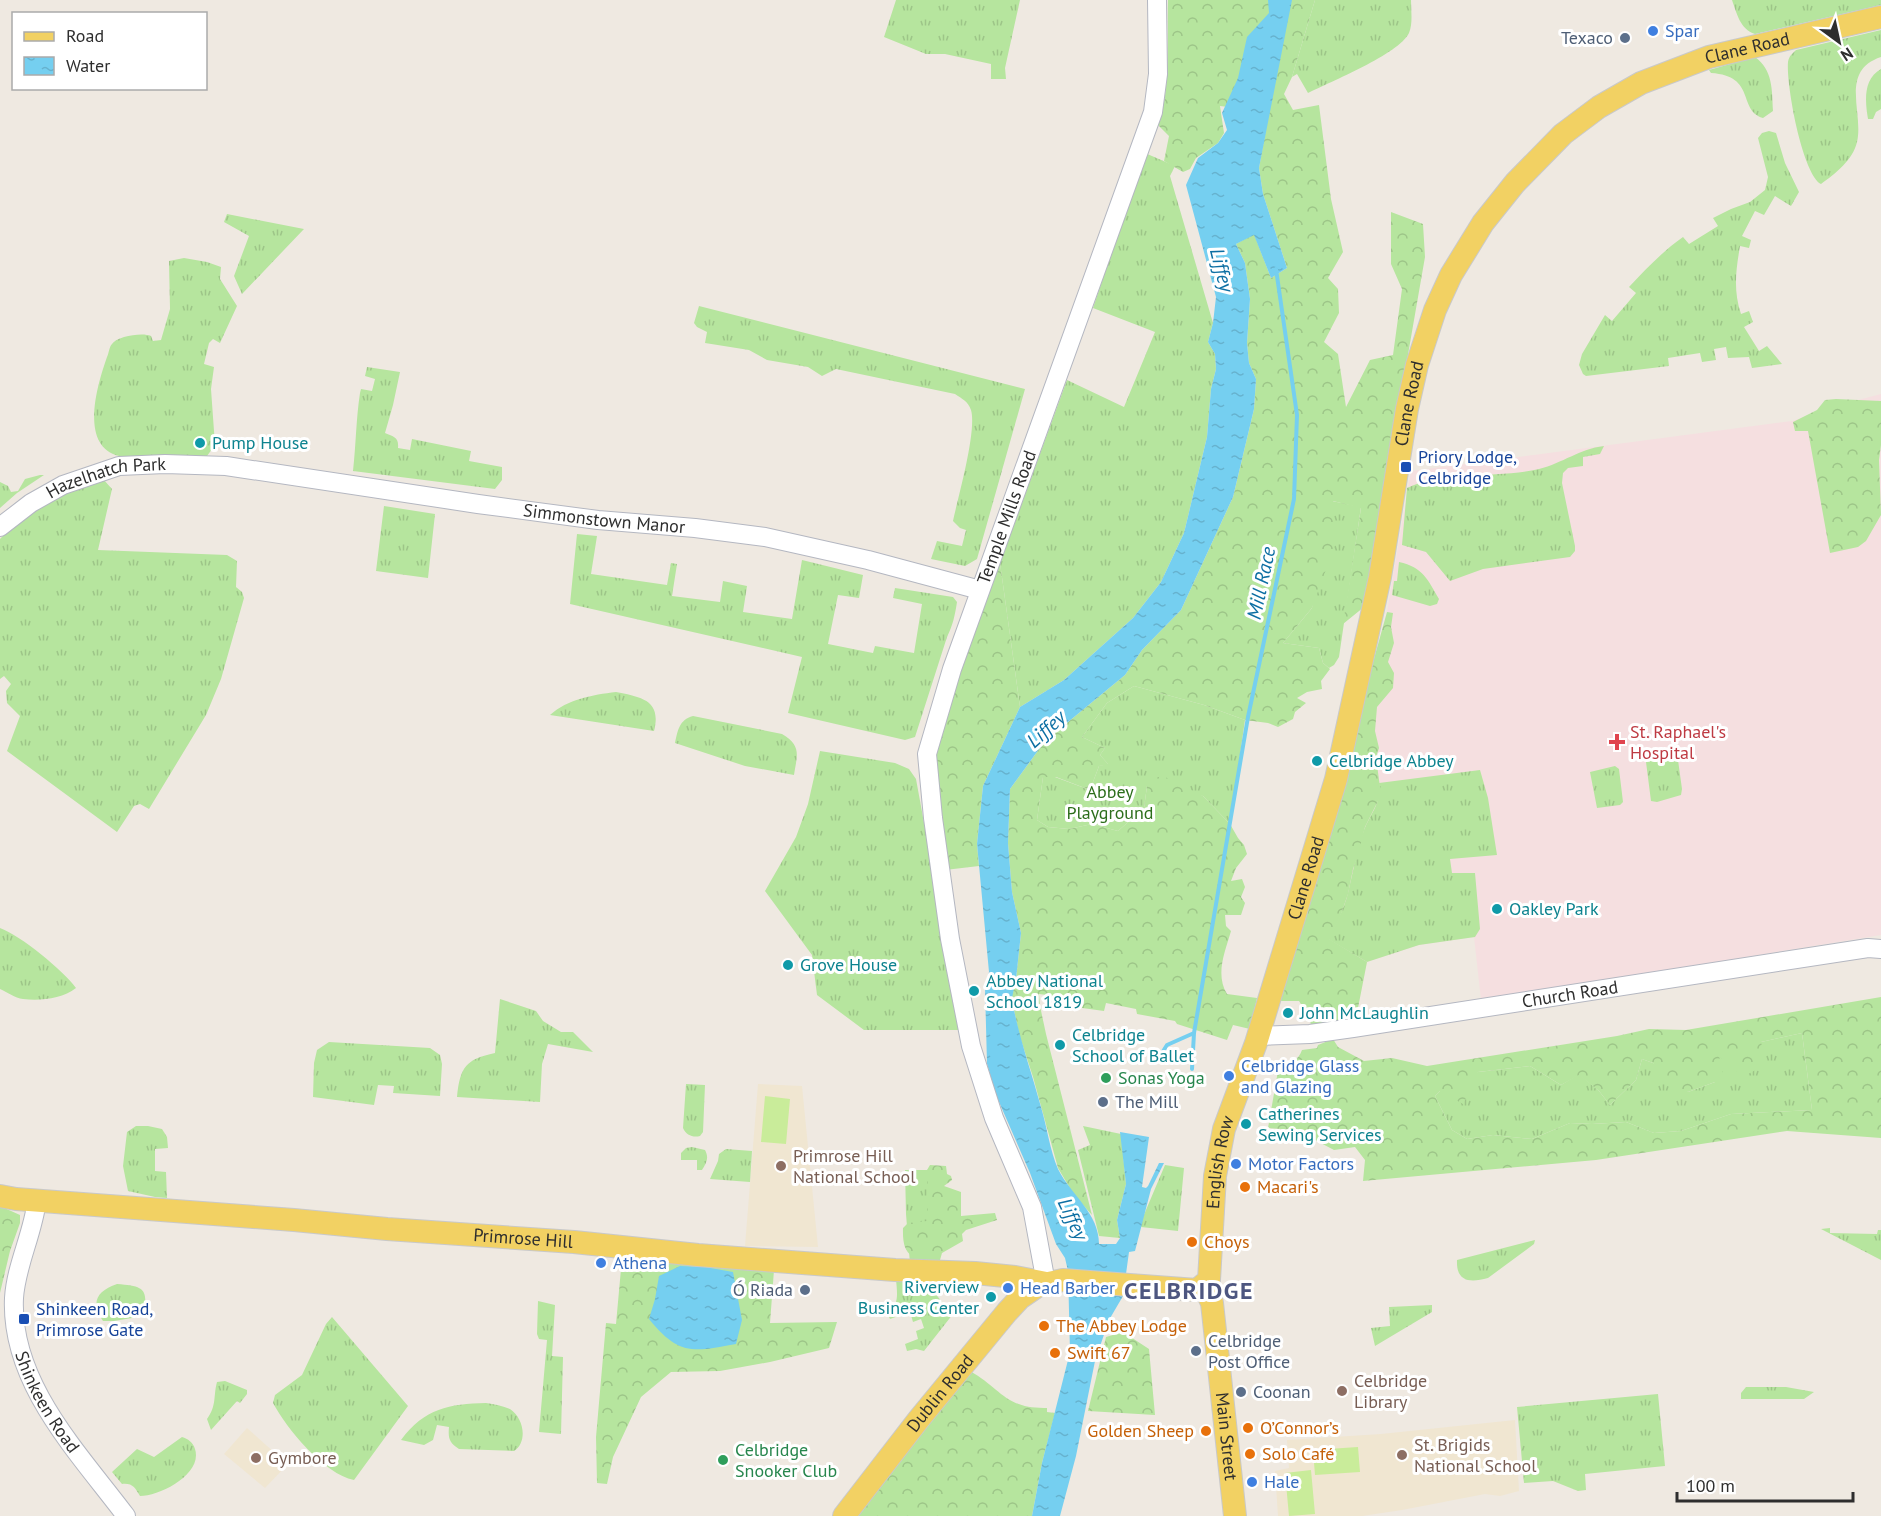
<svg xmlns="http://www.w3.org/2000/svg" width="1881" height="1516" font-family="'PT Sans',sans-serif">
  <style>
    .education { fill: #f0e6d1 }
    .medical { fill: #f5dfe0 }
    .grass { fill: url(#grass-tufts) }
    .forest { fill: url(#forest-crowns); fill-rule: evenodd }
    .pitch { fill: #c9ec9a }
    .water { fill: url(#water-ripples) }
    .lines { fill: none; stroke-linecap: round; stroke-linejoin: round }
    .stream { stroke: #75cff0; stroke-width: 4 }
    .minor-casing { stroke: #b4b7c1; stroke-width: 20 }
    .major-casing { stroke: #c9c9c9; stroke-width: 24 }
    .minor { stroke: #fff; stroke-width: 18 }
    .major { stroke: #f2d163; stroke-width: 22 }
    .shop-dot { fill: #3f7fe0; stroke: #fff; stroke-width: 2 }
    .service-dot { fill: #5c6f8a; stroke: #fff; stroke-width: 2 }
    .culture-dot { fill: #0f9aa8; stroke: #fff; stroke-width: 2 }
    .transit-dot { fill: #1a4fb4; stroke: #fff; stroke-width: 2 }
    .health-dot { fill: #e0444e; stroke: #fff; stroke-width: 2 }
    .leisure-dot { fill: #2e9e5b; stroke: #fff; stroke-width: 2 }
    .education-dot { fill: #8d6e63; stroke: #fff; stroke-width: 2 }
    .food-dot { fill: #e8710a; stroke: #fff; stroke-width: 2 }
    .labels { text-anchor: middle; stroke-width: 6; stroke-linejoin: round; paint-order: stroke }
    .shop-label { font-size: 18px; fill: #366cbe; stroke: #fff; text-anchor: start }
    .service-label { font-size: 18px; fill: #4e5e75; stroke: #fff; text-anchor: start }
    .street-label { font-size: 18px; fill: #2e2e2e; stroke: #fff }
    .culture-label { font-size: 18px; fill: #0d838f; stroke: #fff; text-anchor: start }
    .transit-label { font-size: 18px; fill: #164399; stroke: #fff; text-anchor: start }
    .health-label { font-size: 18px; fill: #be3a42; stroke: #fff; text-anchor: start }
    .park-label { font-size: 18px; fill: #2c6e1b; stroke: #fff }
    .leisure-label { font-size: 18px; fill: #27864d; stroke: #fff; text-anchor: start }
    .education-label { font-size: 18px; fill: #785e54; stroke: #fff; text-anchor: start }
    .food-label { font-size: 18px; fill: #c56008; stroke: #fff; text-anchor: start }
    .water-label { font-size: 20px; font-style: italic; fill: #0d6fa3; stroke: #fff }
    .district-label { font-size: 24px; font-weight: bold; letter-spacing: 1.5px; fill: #4d5680; stroke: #fff }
  </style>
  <defs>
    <pattern id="grass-tufts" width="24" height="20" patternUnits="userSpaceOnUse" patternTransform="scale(1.5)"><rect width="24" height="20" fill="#b6e59e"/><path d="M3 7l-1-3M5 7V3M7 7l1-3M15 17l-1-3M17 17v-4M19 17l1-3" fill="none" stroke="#9dc588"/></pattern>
    <pattern id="forest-crowns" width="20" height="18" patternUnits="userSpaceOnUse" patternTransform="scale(1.5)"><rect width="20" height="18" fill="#b6e59e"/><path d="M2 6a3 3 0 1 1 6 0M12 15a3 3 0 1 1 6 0" fill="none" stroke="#9dc588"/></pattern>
    <pattern id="water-ripples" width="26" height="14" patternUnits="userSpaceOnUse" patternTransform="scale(1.5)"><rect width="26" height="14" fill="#75cff0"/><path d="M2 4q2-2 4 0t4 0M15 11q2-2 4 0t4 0" fill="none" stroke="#66b2ce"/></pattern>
  </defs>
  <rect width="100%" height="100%" fill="#efe9e1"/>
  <!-- education -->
  <path class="education" d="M 758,1084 L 802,1086 L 818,1247 L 745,1246 Z
    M 1515,1420 L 1519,1491 L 1500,1496 L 1485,1494 L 1402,1510 L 1362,1516 L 1278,1516 L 1275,1471 L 1289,1468 L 1287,1440 L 1381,1434 Z
    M 247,1428 L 276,1454 L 282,1455 L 288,1464 L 265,1488 L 224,1454 Z"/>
  <!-- medical -->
  <path class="medical" d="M 1881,394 L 1881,935 L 1481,1000 L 1474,937 L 1419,945 L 1367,962 L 1356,1018 L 1311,1027 L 1310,1018 L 1299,1001 L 1279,1001 L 1387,612 L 1411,471 L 1792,421 L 1854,401 Z"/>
  <!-- grass -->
  <path class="grass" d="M 896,0 L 1020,0 L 1005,68 L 1006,79 L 991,79 L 991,64 L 945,54 L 926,54 L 884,37 Z
    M 1315,0 L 1411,0 C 1411,11 1413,23 1409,33 C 1399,54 1330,82 1308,93 L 1297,74 L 1292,77 Z
    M 1732,0 L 1881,0 L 1881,5 L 1755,34 C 1740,29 1737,14 1732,0 Z
    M 1881,30 L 1881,57 C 1839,71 1864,113 1857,142 C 1853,160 1835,174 1821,184 C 1802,173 1786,84 1788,62 C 1789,56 1792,54 1796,50 Z
    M 1755,57 C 1773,70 1772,90 1773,111 L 1763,118 C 1737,110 1757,76 1711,73 L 1709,70 Z
    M 1881,69 L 1881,109 L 1876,112 L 1873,119 L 1868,119 C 1865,101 1863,79 1881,69 Z
    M 1769,131 L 1776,133 L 1785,163 L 1799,192 L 1791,206 L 1775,196 L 1764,215 L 1755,211 L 1742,236 L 1751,240 L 1749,248 L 1740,246 C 1736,270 1733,290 1741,314 L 1749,311 L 1753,322 L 1744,327 L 1759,351 L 1767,346 L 1782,364 L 1752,368 L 1749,357 L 1728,358 L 1726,347 L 1714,349 L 1716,360 L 1702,362 L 1700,353 L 1668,358 L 1669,366 L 1586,376 L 1583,374 L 1579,365 L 1582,354 L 1605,315 L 1612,321 L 1636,293 L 1629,287 C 1646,269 1663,251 1683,237 L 1689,244 L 1718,226 L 1713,218 L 1731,209 L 1750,202 L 1765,190 L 1768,177 L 1758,138 L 1762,133 Z
    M 1145,153 L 1175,166 L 1170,176 L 1213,323 L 1208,342 L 1215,354 L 1216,369 L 1211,389 L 1207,437 L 1184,533 L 1161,582 L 1133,618 L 1064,680 L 1020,707 L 1000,563 L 1067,380 L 1124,407 L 1155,332 L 1093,308 Z
    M 227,214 L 304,229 L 242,294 L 234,276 L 249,236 L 224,222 Z
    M 184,258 L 207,262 L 221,267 L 220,279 L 237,306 L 220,343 L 213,339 L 209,343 L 204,364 L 214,367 L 211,389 L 215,445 L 207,456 L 119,456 C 78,446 98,383 107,357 C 109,353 109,347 112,344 C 117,336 143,332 151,336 L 153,341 L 161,340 L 170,309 L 169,261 Z
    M 699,306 L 1025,389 L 977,559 L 965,566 L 931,559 L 937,541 L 962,546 L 966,530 L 960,528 L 953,521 C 958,497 977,431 971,410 C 968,401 962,399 955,394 L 836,369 L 822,376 L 808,367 L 767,360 L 749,350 L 705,343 L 707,332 L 697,327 L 694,323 Z
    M 367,367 L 400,372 L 393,405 L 385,433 C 394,437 399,437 398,448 L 410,450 L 412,439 L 471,451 L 469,461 L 502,467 L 502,480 L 495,489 L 353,471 C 356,445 356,419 360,393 L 361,389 L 372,391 L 375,379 L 365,376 Z
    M 1604,446 L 1600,454 L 1583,457 L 1583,466 L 1568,468 L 1563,473 L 1562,483 L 1575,546 L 1575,551 L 1570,557 L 1483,569 L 1450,581 L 1426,552 L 1402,545 L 1407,488 C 1445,470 1498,479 1539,469 C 1563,463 1579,449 1604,446 Z
    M 40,475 L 44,475 L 17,493 L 0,508 L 0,482 L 8,486 L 11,492 L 18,491 L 25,479 Z
    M 103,479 L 112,489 L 98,550 L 227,555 L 237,561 L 236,587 L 242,592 L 244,598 L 221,679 L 206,715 L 149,809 L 140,804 L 134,806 L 117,832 L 7,751 L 20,716 L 7,703 L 6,691 L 11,684 L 4,676 L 0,679 L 0,539 C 28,508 64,492 103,479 Z
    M 1332,501 L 1361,507 L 1339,657 L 1334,665 L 1329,668 L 1323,663 L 1319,648 L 1283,643 L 1312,608 Z
    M 384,506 L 435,514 L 428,578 L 376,571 Z
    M 577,534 L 597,536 L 591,574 L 667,585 L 671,563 L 677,564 L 672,596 L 720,602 L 723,581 L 747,586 L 743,612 L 792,619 L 802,560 L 863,575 L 859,598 L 838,595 L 828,644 L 873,653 L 875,646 L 914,653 L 922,604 L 893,598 L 895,588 L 953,597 L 957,602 C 955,615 953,625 947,637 L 915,737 L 905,740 L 788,713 L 802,657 L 570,604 Z
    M 1399,562 C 1423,567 1428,580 1439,599 L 1437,604 L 1430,606 L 1392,595 L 1394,581 L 1397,581 Z
    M 1134,686 L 1204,705 L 1245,720 L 1230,824 L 1203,796 L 1147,786 L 1144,808 L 1118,831 L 1092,824 L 1069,829 L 1048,827 L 1037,820 L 1043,777 L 1055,777 L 1090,790 L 1099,766 L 1108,764 L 1100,755 L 1105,748 L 1082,737 L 1107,703 Z
    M 616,692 C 641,697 662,700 654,731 L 550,715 C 568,699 592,695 616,692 Z
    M 693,716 L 782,734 C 802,746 797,755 794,775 L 745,766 L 675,743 C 678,730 679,720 693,716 Z
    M 820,751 L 895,763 L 909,769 L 916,779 L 962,1030 L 864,1030 L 817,995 L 812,955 L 765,891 L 796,837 L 808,804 Z
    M 1673,756 L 1678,760 L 1682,789 L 1681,795 L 1657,802 L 1651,801 L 1646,762 Z
    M 1615,766 L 1619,769 L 1623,802 L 1620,805 L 1597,808 L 1590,772 Z
    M 1480,770 L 1488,798 L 1497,855 L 1450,859 L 1452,873 L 1475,873 L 1480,929 L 1475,937 L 1419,945 L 1367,962 L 1328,939 C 1336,924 1344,909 1348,893 C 1353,872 1357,850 1364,830 C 1371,812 1382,803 1379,783 Z
    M 0,928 C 20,935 64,971 76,988 C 62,999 40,1001 23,999 C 15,998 7,992 0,989 Z
    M 500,999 L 536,1011 L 543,1021 L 561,1032 L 573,1032 L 593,1052 L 548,1044 L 542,1064 L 540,1102 L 457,1097 C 460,1067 466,1059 495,1053 Z
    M 1802,1033 L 1812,1110 L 1731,1114 L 1681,1131 L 1654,1133 L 1626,1122 L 1592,1124 L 1570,1123 L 1532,1139 L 1493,1135 L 1467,1139 L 1452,1130 L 1435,1096 L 1440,1091 L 1478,1072 L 1530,1066 L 1561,1085 L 1579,1074 L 1599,1091 L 1610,1105 L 1636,1080 L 1642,1059 L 1653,1063 L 1688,1092 L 1715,1082 L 1719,1056 L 1761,1042 Z
    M 329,1042 L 430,1048 L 440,1055 L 442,1064 L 440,1096 L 393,1093 L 394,1086 L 378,1085 L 374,1105 L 313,1097 L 314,1063 L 317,1050 Z
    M 686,1084 L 705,1085 L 703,1132 L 700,1136 C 693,1138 686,1135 683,1128 Z
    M 136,1126 L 148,1126 L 162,1129 L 167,1137 L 168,1148 L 155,1149 L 155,1171 L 166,1172 L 167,1198 L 155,1197 L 128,1191 L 123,1166 L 127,1132 Z
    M 1083,1126 L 1121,1134 L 1126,1184 L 1117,1220 L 1120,1238 L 1099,1236 L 1078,1150 L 1090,1145 Z
    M 692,1147 L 705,1150 C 709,1158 707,1162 702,1170 L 697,1170 L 697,1160 L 681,1160 L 681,1153 L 686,1148 Z
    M 726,1149 L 752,1151 L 750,1182 L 710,1179 L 718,1161 L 719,1154 Z
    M 1165,1165 L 1184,1168 L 1178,1231 L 1141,1227 L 1143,1217 Z
    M 905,1170 L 927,1170 L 928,1264 L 910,1264 L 906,1214 Z
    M 1830,1228 L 1830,1233 L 1877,1234 L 1878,1230 L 1881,1230 L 1881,1260 L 1821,1229 Z
    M 1535,1240 L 1534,1244 L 1488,1278 C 1470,1283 1456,1282 1457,1260 Z
    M 896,1279 L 926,1281 L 947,1309 L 949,1311 L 951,1310 L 953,1314 L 924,1351 L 916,1349 L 907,1351 L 905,1344 L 918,1339 L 916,1331 L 924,1328 L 921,1319 L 913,1322 L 910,1312 L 890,1319 L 887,1313 C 900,1305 897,1293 896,1279 Z
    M 117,1284 C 145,1286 148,1289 144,1316 L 114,1321 L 103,1321 C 90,1302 97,1291 117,1284 Z
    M 538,1301 L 555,1305 L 552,1356 L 563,1357 L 561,1434 L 539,1432 L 547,1340 L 539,1339 L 537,1334 Z
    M 1432,1305 L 1432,1312 L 1375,1346 L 1371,1328 L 1390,1326 L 1389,1307 Z
    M 332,1317 L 408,1406 L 354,1480 C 324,1474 287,1429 273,1403 L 275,1395 L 302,1375 L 326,1324 Z
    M 225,1381 L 247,1390 L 247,1394 L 240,1403 L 237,1401 L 211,1430 L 207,1419 C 217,1405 213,1397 217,1382 Z
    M 1746,1387 L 1786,1387 L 1814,1392 L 1804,1399 L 1741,1399 L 1741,1393 Z
    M 1658,1394 L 1665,1466 L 1585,1474 L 1586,1490 L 1578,1491 L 1553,1481 L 1524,1483 L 1517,1407 Z
    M 486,1403 C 494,1404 503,1406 510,1409 C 524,1418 528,1442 514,1451 L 459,1449 C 449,1443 448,1438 449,1427 L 437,1425 L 433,1440 L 424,1445 L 401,1440 C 425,1408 449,1404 486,1403 Z
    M 182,1437 C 188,1439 193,1442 195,1449 C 203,1474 160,1496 140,1496 C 135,1488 133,1483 122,1484 L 112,1472 L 137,1449 L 154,1457 Z"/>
  <!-- forest -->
  <path class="forest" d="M 1168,0 L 1315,0 L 1292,77 L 1284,94 L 1293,110 L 1319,105 L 1331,199 L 1343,252 L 1328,278 L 1338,289 L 1339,313 L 1324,342 L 1338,354 L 1346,407 L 1370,360 L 1393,355 L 1402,289 L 1391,264 L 1391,212 L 1423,224 L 1425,257 L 1364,607 L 1343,624 L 1361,508 L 1333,501 L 1336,542 L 1312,608 L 1283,643 L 1319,648 L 1323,663 L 1330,669 L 1321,681 L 1322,689 L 1307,692 L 1297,698 L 1306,703 L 1295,712 L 1293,719 L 1278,727 L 1268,723 L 1245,720 L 1204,705 L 1134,686 L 1107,703 L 1082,737 L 1105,748 L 1100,755 L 1109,765 L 1099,766 L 1090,790 L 1056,777 L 1043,777 L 1037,820 L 1048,827 L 1069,829 L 1092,824 L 1118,831 L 1144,808 L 1147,786 L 1150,779 L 1163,776 L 1203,796 L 1230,824 L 1238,838 L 1244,845 L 1247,854 L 1236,868 L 1231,881 L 1242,879 L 1245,887 L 1241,897 L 1245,903 L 1241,915 L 1225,915 L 1226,926 L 1231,931 C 1225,952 1215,974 1227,994 L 1257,998 L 1250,1029 L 1233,1025 L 1227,1040 L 1177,1024 L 1175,1021 L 1137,1014 L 1136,1009 L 1106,1003 L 1104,1011 L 1046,1003 L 1047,995 L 1039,994 L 1040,1006 L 1046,1034 L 1092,1215 L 1074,1195 L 1058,1168 L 1033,1077 L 1019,1034 L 1014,1010 L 1012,1007 L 1011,998 L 1016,979 L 1021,933 L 1012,892 L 1008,843 L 1010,789 L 1045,741 L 1125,675 L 1142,650 L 1181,610 L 1233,497 L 1254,409 L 1256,379 L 1249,363 L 1247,343 L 1250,299 L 1245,263 L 1236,244 L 1254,234 L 1271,278 L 1287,268 L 1263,194 L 1259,168 L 1269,112 L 1220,106 L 1224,133 L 1218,143 L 1196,158 L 1190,169 L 1183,172 L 1164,161 L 1169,136 L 1158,125 C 1171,92 1167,36 1168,0 Z
    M 1836,399 L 1881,401 L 1881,445 L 1879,460 L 1881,515 L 1866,541 L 1858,547 L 1830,553 L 1808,431 L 1795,431 L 1793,422 L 1817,410 L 1825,400 Z
    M 1000,563 L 1020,707 L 983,786 L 977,844 L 979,866 L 945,870 L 933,755 L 963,656 Z
    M 1387,612 L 1393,613 L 1391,627 L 1394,643 L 1388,662 L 1394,673 L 1393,688 L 1377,707 L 1375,731 L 1379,748 L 1376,757 L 1381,795 L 1365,827 L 1358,855 L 1353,869 L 1348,894 L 1340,917 L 1329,939 L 1367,962 L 1356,1018 L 1311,1027 L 1310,1018 L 1299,1001 L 1279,1001 Z
    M 1881,997 L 1881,1138 L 1787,1131 L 1596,1160 L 1363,1181 L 1365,1160 L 1355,1147 L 1334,1150 L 1296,1130 L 1268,1128 L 1279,1065 C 1291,1063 1298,1061 1302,1050 L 1317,1048 L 1318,1045 L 1333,1039 L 1338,1047 L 1364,1061 L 1392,1058 L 1427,1066 L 1617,1036 L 1649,1029 L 1686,1030 ZM 1802,1033 L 1812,1110 L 1731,1114 L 1681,1131 L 1654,1133 L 1626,1122 L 1592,1124 L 1570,1123 L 1532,1139 L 1493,1135 L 1467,1139 L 1452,1130 L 1435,1096 L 1440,1091 L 1463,1104 L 1478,1072 L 1530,1066 L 1561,1085 L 1579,1075 L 1599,1091 L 1610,1105 L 1636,1080 L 1642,1059 L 1653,1063 L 1667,1086 L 1688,1092 L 1715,1082 L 1725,1082 L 1719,1056 L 1743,1077 L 1766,1064 L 1761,1042 Z
    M 930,1165 L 946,1166 L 947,1174 L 951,1176 L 952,1180 L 944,1186 L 961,1192 L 961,1216 L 995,1213 L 997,1220 L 966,1230 L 962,1234 L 963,1241 L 942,1253 L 938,1267 C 913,1256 902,1259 903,1228 L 908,1223 L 927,1221 L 927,1170 Z
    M 0,1206 L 20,1215 L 20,1223 L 10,1251 L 0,1293 Z
    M 622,1258 L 774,1270 L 770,1323 L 837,1322 L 829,1348 L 770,1362 L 720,1371 L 671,1372 L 641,1397 L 613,1457 L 607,1484 L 597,1483 L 596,1437 L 606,1323 L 616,1324 Z
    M 1123,1332 L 1149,1349 L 1155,1415 L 1088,1411 L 1106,1337 Z
    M 970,1371 C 1002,1389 1005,1409 1047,1408 L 1047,1412 L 1055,1413 L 1042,1463 L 1032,1516 L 857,1516 Z"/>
  <!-- pitch -->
  <path class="pitch" d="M 765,1096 L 790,1099 L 786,1144 L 761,1142 Z
    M 1358,1447 L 1360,1472 L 1315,1475 L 1313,1450 Z
    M 1311,1470 L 1315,1514 L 1289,1516 L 1285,1473 Z"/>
  <!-- water -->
  <path class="water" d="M 1268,0 L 1292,0 L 1259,168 L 1263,194 L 1287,268 L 1271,278 L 1254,235 L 1236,244 L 1245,263 L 1250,299 L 1247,343 L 1249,363 L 1256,379 L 1254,409 L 1233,497 L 1181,610 L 1142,650 L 1125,675 L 1045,741 L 1010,789 L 1008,843 L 1012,892 L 1021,933 L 1016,979 L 1012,998 L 1012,1007 L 1014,1010 C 1021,1043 1032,1074 1041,1107 C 1047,1127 1050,1151 1058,1169 C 1071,1195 1099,1213 1099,1244 L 1116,1244 L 1120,1238 L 1117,1220 L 1126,1184 L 1120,1132 L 1149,1137 L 1142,1187 L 1146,1188 L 1148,1186 L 1159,1163 L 1164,1163 L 1151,1189 L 1135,1251 L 1129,1252 L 1123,1296 L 1109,1320 L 1095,1361 L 1076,1456 L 1060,1516 L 1032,1516 L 1042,1463 L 1070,1352 L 1068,1271 L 1065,1258 L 1056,1244 L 1030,1173 L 996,1095 L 987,1064 L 985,988 L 989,972 L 977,844 L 983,786 L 1020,707 L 1064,680 L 1133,618 L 1161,582 L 1184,533 L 1207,437 L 1211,389 L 1216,369 L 1215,354 L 1208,342 L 1213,323 L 1216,297 L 1186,185 L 1198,158 L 1218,143 L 1227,130 L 1222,113 L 1238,78 L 1247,37 L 1269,13 Z
    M 680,1266 L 705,1267 L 733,1272 L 742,1320 L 736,1344 C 693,1352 679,1356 649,1319 L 655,1299 L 659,1276 Z"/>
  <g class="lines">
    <!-- stream -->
    <path class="stream" d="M 1162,1053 L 1167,1045 L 1194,1033
      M 1192,1069 L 1194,1033 L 1248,717 L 1294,499 L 1297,415 L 1276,269"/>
    <defs>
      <g id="minor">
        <path id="s1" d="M 0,527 L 31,503 L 63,485 L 119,466 L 165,464 L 226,466 L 478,504 L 598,520 L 695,528 L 765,537 L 868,560 L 980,590"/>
        <path id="s2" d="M 1258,1036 L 1310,1034 L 1353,1028 L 1868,948 L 1881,949"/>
        <path id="s3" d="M 37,1200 C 33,1234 16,1265 14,1298 C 10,1383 78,1452 126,1516"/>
        <path id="s4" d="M 1046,1283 L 1032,1207 L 994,1118 L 971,1046 L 950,939 L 933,818 L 927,754 L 952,669 L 1153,112 L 1158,74 L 1157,0"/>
      </g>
      <g id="major">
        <path id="s5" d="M 0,1196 L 16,1199 L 294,1220 L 387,1229 L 574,1242 L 698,1255 L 895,1270 L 975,1273 L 1015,1277 L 1046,1283"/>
        <path id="s6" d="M 1204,1286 L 1212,1303 L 1235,1516"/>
        <path id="s7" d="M 844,1516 L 919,1419 L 1007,1312 L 1020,1298 L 1039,1285 L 1063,1280 L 1197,1290 L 1209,1280 L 1215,1176 L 1224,1129 L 1256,1043 L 1336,779 L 1380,577 L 1407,409 L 1417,365 L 1435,310 L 1451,275 L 1483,223 L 1515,183 L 1563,134 L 1599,107 L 1641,83 L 1709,57 L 1881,17"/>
      </g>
    </defs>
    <!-- minor casing -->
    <use href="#minor" class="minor-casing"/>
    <!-- major casing -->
    <use href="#major" class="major-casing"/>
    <!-- minor -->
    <use href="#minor" class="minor"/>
    <!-- major -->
    <use href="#major" class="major"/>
  </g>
  <!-- markers -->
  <g class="shop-dot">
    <circle cx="1653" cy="31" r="6"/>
    <circle cx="1229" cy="1076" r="6"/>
    <circle cx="1236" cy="1164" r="6"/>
    <circle cx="601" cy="1263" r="6"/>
    <circle cx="1008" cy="1288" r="6"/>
    <circle cx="1252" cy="1482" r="6"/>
  </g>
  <g class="service-dot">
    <circle cx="1625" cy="38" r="6"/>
    <circle cx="1103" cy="1102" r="6"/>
    <circle cx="805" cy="1290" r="6"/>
    <circle cx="1196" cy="1351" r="6"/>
    <circle cx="1241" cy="1392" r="6"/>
  </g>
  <g class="culture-dot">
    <circle cx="200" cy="443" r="6"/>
    <circle cx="1317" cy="761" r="6"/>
    <circle cx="1497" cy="909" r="6"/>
    <circle cx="788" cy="965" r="6"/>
    <circle cx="974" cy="991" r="6"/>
    <circle cx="1288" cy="1013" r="6"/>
    <circle cx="1060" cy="1045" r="6"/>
    <circle cx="1246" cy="1124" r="6"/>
    <circle cx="991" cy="1297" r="6"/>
  </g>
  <g class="transit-dot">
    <rect x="1400" y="461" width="12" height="12" rx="3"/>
    <rect x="18" y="1313" width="12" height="12" rx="3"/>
  </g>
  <path class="health-dot" d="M1614 733h6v6h6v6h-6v6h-6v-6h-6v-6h6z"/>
  <g class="leisure-dot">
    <circle cx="1106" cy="1078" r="6"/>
    <circle cx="723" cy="1460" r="6"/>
  </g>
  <g class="education-dot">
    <circle cx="781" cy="1166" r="6"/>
    <circle cx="1342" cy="1391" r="6"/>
    <circle cx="1402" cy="1455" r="6"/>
    <circle cx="256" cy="1458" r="6"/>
  </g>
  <g class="food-dot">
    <circle cx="1245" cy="1187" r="6"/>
    <circle cx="1192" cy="1242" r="6"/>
    <circle cx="1044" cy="1326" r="6"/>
    <circle cx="1055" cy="1353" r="6"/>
    <circle cx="1248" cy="1428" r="6"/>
    <circle cx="1206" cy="1431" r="6"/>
    <circle cx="1250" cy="1454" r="6"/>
  </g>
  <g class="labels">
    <!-- shop labels -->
    <g class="shop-label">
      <text x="1665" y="37">Spar</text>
      <text x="1241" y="1072">Celbridge Glass<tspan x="1241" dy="21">and Glazing</tspan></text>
      <text x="1248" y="1170">Motor Factors</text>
      <text x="613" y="1269">Athena</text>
      <text x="1020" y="1294">Head Barber</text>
      <text x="1264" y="1488">Hale</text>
    </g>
    <!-- service labels -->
    <g class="service-label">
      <text x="1613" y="44" text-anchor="end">Texaco</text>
      <text x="1115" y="1108">The Mill</text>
      <text x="793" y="1296" text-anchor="end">Ó Riada</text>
      <text x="1208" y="1347">Celbridge<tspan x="1208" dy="21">Post Office</tspan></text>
      <text x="1253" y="1398">Coonan</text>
    </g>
    <!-- street labels -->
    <g class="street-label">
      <text dy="6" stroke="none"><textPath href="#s7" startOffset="1902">Clane Road</textPath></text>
      <text dy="6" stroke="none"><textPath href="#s7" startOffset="1380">Clane Road</textPath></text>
      <text dy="6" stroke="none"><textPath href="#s1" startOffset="120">Hazelhatch Park</textPath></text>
      <text dy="6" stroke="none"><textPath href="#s1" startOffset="624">Simmonstown Manor</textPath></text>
      <text dy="6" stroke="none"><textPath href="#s4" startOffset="795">Temple Mills Road</textPath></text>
      <text dy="6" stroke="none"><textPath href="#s7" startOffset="894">Clane Road</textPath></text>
      <text dy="6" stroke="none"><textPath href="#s2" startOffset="315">Church Road</textPath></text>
      <text dy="6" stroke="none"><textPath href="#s7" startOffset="596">English Row</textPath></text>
      <text dy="6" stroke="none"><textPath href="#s5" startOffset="525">Primrose Hill</textPath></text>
      <text dy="6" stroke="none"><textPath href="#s7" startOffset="156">Dublin Road</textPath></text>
      <text dy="6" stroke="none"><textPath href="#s3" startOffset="212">Shinkeen Road</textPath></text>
      <text dy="6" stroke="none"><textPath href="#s6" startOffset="153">Main Street</textPath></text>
    </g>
    <!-- culture labels -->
    <g class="culture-label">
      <text x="212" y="449">Pump House</text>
      <text x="1329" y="767">Celbridge Abbey</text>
      <text x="1509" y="915">Oakley Park</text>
      <text x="800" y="971">Grove House</text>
      <text x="986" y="987">Abbey National<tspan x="986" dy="21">School 1819</tspan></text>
      <text x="1300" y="1019">John McLaughlin</text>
      <text x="1072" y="1041">Celbridge<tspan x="1072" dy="21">School of Ballet</tspan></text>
      <text x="1258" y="1120">Catherines<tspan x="1258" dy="21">Sewing Services</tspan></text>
      <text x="979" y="1293" text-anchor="end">Riverview<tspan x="979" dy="21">Business Center</tspan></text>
    </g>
    <!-- transit labels -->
    <g class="transit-label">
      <text x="1418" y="463">Priory Lodge,<tspan x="1418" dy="21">Celbridge</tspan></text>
      <text x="36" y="1315">Shinkeen Road,<tspan x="36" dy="21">Primrose Gate</tspan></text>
    </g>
    <!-- health labels -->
    <g class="health-label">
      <text x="1630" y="738">St. Raphael's<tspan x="1630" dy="21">Hospital</tspan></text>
    </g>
    <!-- park labels -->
    <g class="park-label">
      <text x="1110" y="798">Abbey<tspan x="1110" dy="21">Playground</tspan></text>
    </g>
    <!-- leisure labels -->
    <g class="leisure-label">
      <text x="1118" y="1084">Sonas Yoga</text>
      <text x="735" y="1456">Celbridge<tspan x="735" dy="21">Snooker Club</tspan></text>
    </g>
    <!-- education labels -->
    <g class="education-label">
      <text x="793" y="1162">Primrose Hill<tspan x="793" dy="21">National School</tspan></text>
      <text x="1354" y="1387">Celbridge<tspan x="1354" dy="21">Library</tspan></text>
      <text x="1414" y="1451">St. Brigids<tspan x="1414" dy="21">National School</tspan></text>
      <text x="268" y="1464">Gymbore</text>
    </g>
    <!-- food labels -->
    <g class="food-label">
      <text x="1257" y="1193">Macari's</text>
      <text x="1204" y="1248">Choys</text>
      <text x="1056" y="1332">The Abbey Lodge</text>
      <text x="1067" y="1359">Swift 67</text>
      <text x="1260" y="1434">O’Connor’s</text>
      <text x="1194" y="1437" text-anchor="end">Golden Sheep</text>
      <text x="1262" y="1460">Solo Café</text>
    </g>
    <!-- water labels -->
    <g class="water-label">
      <text transform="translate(1222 270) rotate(76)" y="7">Liffey</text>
      <text transform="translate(1261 583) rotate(-78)" y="7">Mill Race</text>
      <text transform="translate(1046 729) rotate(-42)" y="7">Liffey</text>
      <text transform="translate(1073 1219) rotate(65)" y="7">Liffey</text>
    </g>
    <!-- district labels -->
    <g class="district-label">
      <text x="1189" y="1299">CELBRIDGE</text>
    </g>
  </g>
  <!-- legend -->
  <rect x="12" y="12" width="195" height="78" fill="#ffffff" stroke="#ababab" stroke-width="1.5"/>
  <rect x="24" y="32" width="30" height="9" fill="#f2d163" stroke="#ababab" stroke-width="1.5"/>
  <text x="66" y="42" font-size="18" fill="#2e2e2e">Road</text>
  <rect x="24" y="57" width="30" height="18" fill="url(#water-ripples)" stroke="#ababab" stroke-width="1.5"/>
  <text x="66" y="72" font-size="18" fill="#2e2e2e">Water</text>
  <!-- north arrow -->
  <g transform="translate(1839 42) rotate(147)" stroke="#ffffff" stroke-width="4.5" paint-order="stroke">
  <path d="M0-4.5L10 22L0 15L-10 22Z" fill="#2e2e2e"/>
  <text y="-9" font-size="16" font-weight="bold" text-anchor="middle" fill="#2e2e2e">N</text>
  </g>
  <!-- scale -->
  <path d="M1677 1492v9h176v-9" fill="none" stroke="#2e2e2e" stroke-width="3"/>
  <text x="1686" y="1492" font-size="18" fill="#2e2e2e" stroke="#ffffff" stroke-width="4.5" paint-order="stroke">100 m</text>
</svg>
